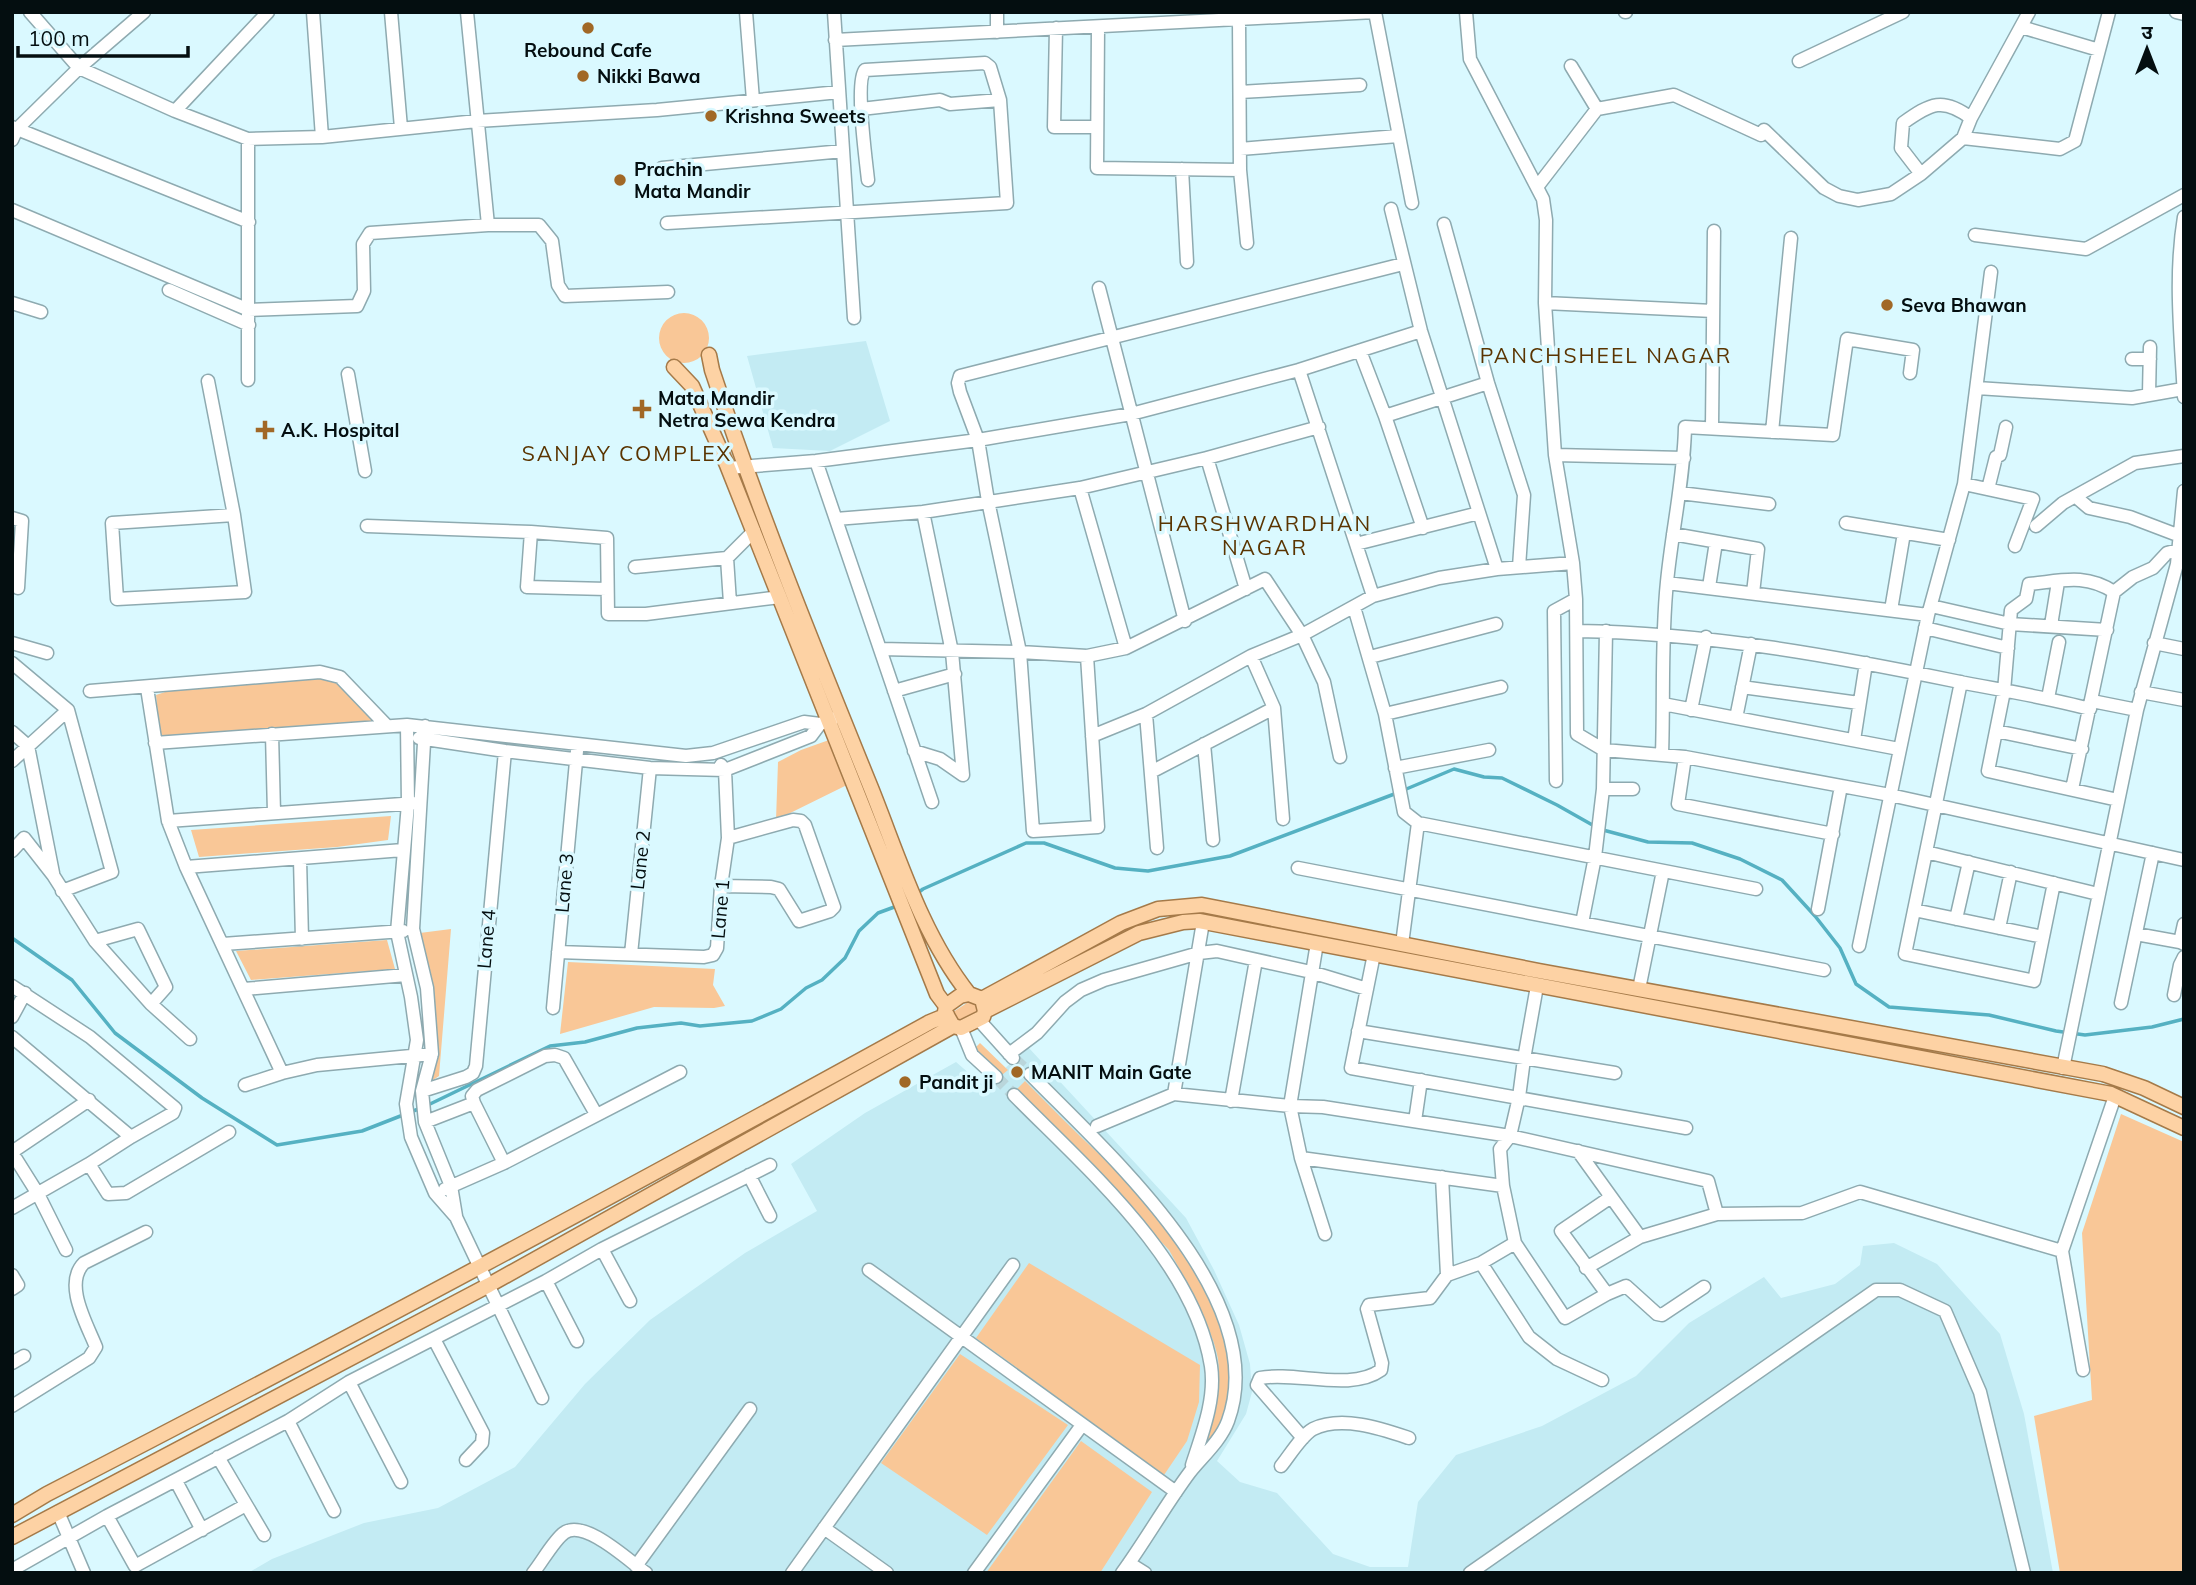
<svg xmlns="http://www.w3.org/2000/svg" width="2196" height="1585" font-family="Mulish,'Noto Sans Devanagari',sans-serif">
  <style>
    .built { fill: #c3ebf3 }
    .green { fill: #f9c797 }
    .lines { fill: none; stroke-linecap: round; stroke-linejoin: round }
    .stream { stroke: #55b1c2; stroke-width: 3.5 }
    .minor-tunnel { stroke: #bad6db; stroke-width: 12; stroke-dasharray: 12 6; stroke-linecap: butt }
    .minor-casing { stroke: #8eaab0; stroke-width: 15 }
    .major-casing { stroke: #a57a49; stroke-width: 17 }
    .minor { stroke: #fff; stroke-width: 12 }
    .major { stroke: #fdd2a4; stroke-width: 14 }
    .poi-dot { fill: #a16826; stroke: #daf9ff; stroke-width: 2.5 }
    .labels { text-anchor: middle; stroke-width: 7; stroke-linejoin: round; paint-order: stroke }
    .poi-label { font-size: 19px; font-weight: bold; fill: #040e10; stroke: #daf9ff; text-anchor: start }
    .street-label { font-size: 19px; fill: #040e10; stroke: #daf9ff }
    .neighbourhood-label { font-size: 21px; letter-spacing: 2px; fill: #5a3401; stroke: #daf9ff }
  </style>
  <rect width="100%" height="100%" fill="#daf9ff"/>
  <!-- built -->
  <path class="built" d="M 866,341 L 890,421 L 830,451 L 773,448 L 747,356 Z
    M 1028,1047 L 1186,1218 L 1214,1270 L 1239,1325 L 1250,1364 L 1252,1392 L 1246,1414 L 1217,1461 L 1240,1482 L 1277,1493 L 1333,1554 L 1370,1567 L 1408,1567 L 1418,1502 L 1456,1455 L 1542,1426 L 1636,1376 L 1689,1323 L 1764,1277 L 1781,1298 L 1835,1284 L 1860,1265 L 1863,1246 L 1894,1243 L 1937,1264 L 2000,1334 L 2024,1414 L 2053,1573 L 248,1573 L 272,1559 L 364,1523 L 438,1508 L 515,1467 L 585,1384 L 650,1320 L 745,1253 L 817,1211 L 791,1164 L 865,1113 L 956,1062 L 985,1087 Z"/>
  <!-- green -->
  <path class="green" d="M659 338a25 25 0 1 1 50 0a25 25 0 1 1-50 0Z
    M 329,677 L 380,721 L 160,736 L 156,695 L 168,691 Z
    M 829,740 L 849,784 L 776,820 L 778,762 L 801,750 Z
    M 391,816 L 388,840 L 337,847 L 199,857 L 191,830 Z
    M 451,929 L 439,1076 L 427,1084 L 430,1054 L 412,934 Z
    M 387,940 L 395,969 L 251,980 L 236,951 Z
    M 568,962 L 715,969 L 713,985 L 725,1006 L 714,1008 L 654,1007 L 560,1034 Z
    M 970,1001 L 976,1006 L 977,1013 L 959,1022 L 953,1012 Z
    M 980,1043 L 1008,1070 L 1002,1075 L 982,1058 L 976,1047 Z
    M 1025,1081 C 1050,1106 1075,1132 1101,1156 C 1117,1172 1135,1188 1150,1205 C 1198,1264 1269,1382 1201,1450 C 1208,1421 1222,1389 1218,1359 C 1214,1331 1184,1277 1169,1250 L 1016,1090 Z
    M 2121,1114 L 2184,1142 L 2184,1573 L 2060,1573 L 2034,1416 L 2092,1400 L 2082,1233 Z
    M 1029,1263 L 1200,1365 L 1199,1402 L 1187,1441 L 1164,1475 L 976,1338 Z
    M 960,1354 L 1068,1425 L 987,1535 L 881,1463 Z
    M 1081,1441 L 1152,1492 L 1100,1573 L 986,1573 Z"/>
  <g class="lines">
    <!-- stream -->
    <path class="stream" d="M 1404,790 L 1454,769 L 1484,777 L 1502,778 L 1557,805 L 1596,827
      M 1603,830 L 1648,842 L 1692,843 L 1740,859 L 1782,880 L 1815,916 L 1840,948 L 1856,984 L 1889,1007 L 1989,1015 L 2056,1031 L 2085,1035 L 2152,1027 L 2184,1019
      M 915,895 L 923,889 L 1026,843 L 1044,843 L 1115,868 L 1148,871 L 1230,856 L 1397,793
      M 12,938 L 72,980 L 115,1033 L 202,1098 L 277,1145 L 362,1131 L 421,1108
      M 428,1105 L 550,1046 L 585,1042 L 637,1028 L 681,1023 L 700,1026 L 752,1021 L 781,1009 L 806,988 L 822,980 L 845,958 L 859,931 L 878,913 L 897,906"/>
    <!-- minor-tunnel -->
    <path class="minor-tunnel" d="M 1014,1059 L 1030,1074
      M 996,1077 L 1014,1095"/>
    <defs>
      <path id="minor" d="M 30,12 L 79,68 L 175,111 L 248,139 L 322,137 L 477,121 L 657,110 L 839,92
        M 313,12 L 322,137
        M 391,12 L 401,128
        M 467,12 L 488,225
        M 746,12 L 753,100
        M 834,12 L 854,318
        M 997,12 L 997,32
        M 1466,12 L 1470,59 L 1543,199 L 1546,220 L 1545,303 L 1555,455 L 1573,563 L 1576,599 L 1577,734 L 1604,750 L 1685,757 L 1890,795 L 2184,860
        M 1625,12 L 1626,12
        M 2176,12 L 2184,14
        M 1239,20 L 1240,170 L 1247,243
        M 1098,27 L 1097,168 L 1240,170
        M 2021,27 L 2099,50
        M 1056,28 L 1054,127 L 1097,127
        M 835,40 L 1375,12 L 1412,203
        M 1799,61 L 1903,12
        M 1571,66 L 1597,109
        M 1240,92 L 1360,85
        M 175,111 L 268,12
        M 12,127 L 249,222
        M 1764,130 L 1824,188 L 1839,196 L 1858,200 L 1891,194 L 1921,174 L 1963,138 L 1971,118 L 2029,12
        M 1963,138 L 2060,149 L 2075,141 L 2109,12
        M 12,140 L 17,129 L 79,68 L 144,12
        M 1240,149 L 1398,136
        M 662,168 L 843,151
        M 1182,169 L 1187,262
        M 1921,174 L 1901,148 L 1903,123 C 1931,103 1943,97 1971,118
        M 868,180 C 866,161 855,81 865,70 L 985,63 L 990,67 L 1000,100
        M 1537,187 L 1597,109 L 1674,95 L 1761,135
        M 1391,209 L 1421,331 L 1497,569
        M 12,210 L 249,310 L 357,306 L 364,291 L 363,244 L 370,233 L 488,225 L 539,225 L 552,241 L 558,285 L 565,296 L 668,292
        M 667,223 L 1007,203 L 1000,100 L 950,104 L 940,100 L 861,109
        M 1444,224 L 1488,383 L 1524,495 L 1519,567
        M 1975,235 L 2086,249 L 2184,195
        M 1099,288 L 1185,621
        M 169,290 L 249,325
        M 12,303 L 41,312
        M 1545,303 L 1713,311
        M 1360,351 L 1385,416 L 1423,528
        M 2132,359 L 2150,359
        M 1299,370 L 1373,596
        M 348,374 L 365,471
        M 248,380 L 248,139
        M 208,381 L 234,515 L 245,592 L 117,599 L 112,523 L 234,515
        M 1977,388 L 2132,398 L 2183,389
        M 2149,394 L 2150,347
        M 2184,397 C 2181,337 2174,277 2184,217
        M 1385,416 L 1488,383
        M 1712,427 L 1714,231
        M 1772,432 L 1791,238
        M 1555,455 L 1684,458
        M 1207,458 L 1246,589
        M 816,461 L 932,802
        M 728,468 L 816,461 L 978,440 L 1131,414 L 1299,370 L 1421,331
        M 1964,484 L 2033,499 L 2015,546
        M 1080,488 L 1126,648
        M 1988,489 L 1996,457 L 2000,455 L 2006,427
        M 1680,493 L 1769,504
        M 2076,497 L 2089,508 L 2130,517 L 2180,536
        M 12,518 L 22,521 L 18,588
        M 836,519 L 923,512 L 1080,488 L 1207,458 L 1319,427
        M 1846,523 L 1949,540
        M 367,526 L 531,532 L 607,538 L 608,614 L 646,614 L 780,597
        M 2036,526 L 2063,503 L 2135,463 L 2184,456
        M 531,532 L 527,587 L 607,589
        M 1673,534 L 1758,549 L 1753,593
        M 1356,544 L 1479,513
        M 635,567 L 727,558
        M 1667,583 L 1928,615
        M 1709,587 L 1716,542
        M 2114,592 C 2085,573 2061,581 2029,584 L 2026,599 L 2011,610 L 2004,691 L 1988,771 L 2118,800
        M 730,603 L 727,558 L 754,531
        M 1931,606 L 2010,624 L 2107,630
        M 1354,607 L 1385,714 L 1404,812 L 1418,823 L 1756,889
        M 1891,610 L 1904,533
        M 2051,625 L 2058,582
        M 1925,628 L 2008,648
        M 1577,631 C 1706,633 1829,655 1955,681 C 2000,690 2046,697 2090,709
        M 12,643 L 47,653
        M 2154,643 L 2184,649
        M 880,649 L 1020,652 L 1087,656 L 1126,648 L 1265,579 L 1302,635 L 1324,682 L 1340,757
        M 1087,656 L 1098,827 L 1033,831 L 1020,652 L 988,501 L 978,440 L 960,392 L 958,383 L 960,376 L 1403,264
        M 1251,656 L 1274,708 L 1283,819
        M 1370,657 L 1496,624
        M 12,663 L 68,710 L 112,872 L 62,891
        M 1961,682 L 1905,954 L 2034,981 L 2054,883
        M 1742,687 L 1859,703
        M 147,688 L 168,821 L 186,867 L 282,1073 L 317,1065 L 432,1054
        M 90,691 L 320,672 L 340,677 L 387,726
        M 894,691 L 955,674
        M 2141,692 L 2184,700
        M 2048,698 L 2059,642
        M 2092,701 L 2137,710
        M 1663,704 L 1899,749
        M 1691,710 L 1706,637
        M 1146,714 L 1157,848
        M 1385,714 L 1501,687
        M 1736,718 L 1751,644
        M 425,726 L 413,929 L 427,988 L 432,1054 L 422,1091 L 425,1122 L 451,1186 L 456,1216
        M 1996,731 L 2082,749
        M 12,732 L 28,746 L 53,873
        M 272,734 L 274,813
        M 1092,736 L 1146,714 L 1251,656 L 1302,635 L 1373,596 L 1439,578 L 1497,569 L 1573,563
        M 419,738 L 505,751 L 650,768 L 725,770 L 811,736 L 820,724
        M 1854,740 L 1866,663
        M 155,743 L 407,725
        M 1204,744 L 1213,840
        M 914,751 L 940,759 L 963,775 L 952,652 L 923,512
        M 1662,754 C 1664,697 1661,639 1667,582 C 1672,530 1684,479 1685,427 L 1833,435 L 1847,339 L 1913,350 L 1910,373
        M 1685,757 L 1678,804 L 1833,834
        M 12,761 L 68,710
        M 1395,768 L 1489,750
        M 1151,772 L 1274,708
        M 1556,781 L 1554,611 L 1576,599
        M 1603,789 L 1633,789
        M 2072,789 L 2114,592 L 2133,577 L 2153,568 L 2167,553 L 2178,550
        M 168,821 L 416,803
        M 12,851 L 24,838 L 53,875 L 95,941 L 151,1004 L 190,1039
        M 1926,852 L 2098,894
        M 300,859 L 302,939
        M 186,867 L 403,850
        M 1298,868 L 1824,970
        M 721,886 L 771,887 L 779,889 L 799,921 L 830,911 L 834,907 L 805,825 L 801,821 L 793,820 L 728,838
        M 1818,909 L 1841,786
        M 1914,910 L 2043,937
        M 1956,919 L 1969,862
        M 1582,923 L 1595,857 L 1603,789 L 1606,631
        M 1999,928 L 2011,872
        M 2136,934 L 2180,942 L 2184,944
        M 95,941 L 138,929 L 166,987 L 151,1004
        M 2180,942 L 2184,924
        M 1317,943 L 1290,1106 L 1301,1158 L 1503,1186
        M 223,944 L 403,931
        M 1402,944 L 1418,823
        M 1859,946 L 1928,615 L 1964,484 L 1991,272
        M 558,952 L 704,957 L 713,955 L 717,948 L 721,886 L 728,838 L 725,770 L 721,765
        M 631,954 L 650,768
        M 1374,954 L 1351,1068 L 1686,1128
        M 12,986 L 90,1037 L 175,1108 L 173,1113 L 131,1137
        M 1537,986 L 1524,1059 L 1519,1097 L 1510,1136 L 1500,1149 L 1503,1186 L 1515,1243 L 1565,1318 L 1607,1294 L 1626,1286 L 1657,1314 L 1662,1315 L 1704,1287
        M 244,989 L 406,975
        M 1639,989 L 1663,871
        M 2174,995 L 2180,965 L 2184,957
        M 2121,1003 L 2153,853
        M 553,1008 L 577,751
        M 12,1017 L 25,993
        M 978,1019 L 1013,1058
        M 961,1028 L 972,1055 L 996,1077
        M 1358,1031 L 1615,1073
        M 12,1037 L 131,1137 L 89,1164 L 108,1194 L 126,1193 L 229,1132
        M 1009,1054 L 1037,1033 L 1065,1002 L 1081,990 L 1104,980 L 1199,953 L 1217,951 L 1311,972 L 1367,989
        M 2063,1068 L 2137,710 L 2177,564 L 2184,491
        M 1030,1074 C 1107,1153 1273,1298 1228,1421 C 1221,1440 1203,1456 1190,1472 C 1166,1504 1146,1540 1122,1573
        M 245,1085 L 282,1073
        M 422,1091 L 466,1077 L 473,1073 L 476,1066 L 505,751
        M 1174,1094 L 1203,922
        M 1014,1095 C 1086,1168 1194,1260 1211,1366 C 1216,1399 1202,1434 1192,1465
        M 1231,1101 L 1256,960
        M 474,1103 L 504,1163
        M 1415,1121 L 1421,1080
        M 425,1122 L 474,1103 L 472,1096 L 477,1090 L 545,1056 L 555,1055 L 564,1058 L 596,1114
        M 1097,1126 L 1174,1094 L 1290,1106 L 1323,1107 L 1510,1136 L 1708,1181 L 1717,1214
        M 1578,1151 L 1640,1237
        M 12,1152 L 89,1100
        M 12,1157 L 16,1159 L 38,1194 L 66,1250
        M 1301,1158 L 1325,1234
        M 749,1175 L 770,1216
        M 1442,1177 L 1447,1275
        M 445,1189 L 504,1163 L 680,1072
        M 12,1208 L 89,1164
        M 602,1249 L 630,1301
        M 1481,1263 L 1529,1337 L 1557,1359 L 1602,1380
        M 1586,1268 L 1640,1237 L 1717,1214 L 1802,1213 L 1860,1192 L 2062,1251
        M 869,1270 L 1176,1492
        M 12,1275 L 18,1285 L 12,1289
        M 546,1281 L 577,1341
        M 1607,1294 L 1561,1231 L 1611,1197
        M 434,1339 L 483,1433 L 482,1443 L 466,1460
        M 12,1363 L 24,1356
        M 2083,1370 L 2062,1251 L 2115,1096
        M 349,1382 L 401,1482
        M 542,1398 L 456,1217 L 435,1193 L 411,1137 L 406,1104 L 417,1040 L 411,997 L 397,932 L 408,804 L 407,725 L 686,756 L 713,753 L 804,722 L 820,724 L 837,717
        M 12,1406 L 89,1358 L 96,1347 C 87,1324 63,1284 84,1263 L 146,1232
        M 288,1421 L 334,1511
        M 1303,1438 L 1257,1385 L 1260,1378 C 1295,1371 1351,1392 1381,1370 L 1382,1363 L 1367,1309 L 1369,1305 L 1430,1298 L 1447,1275 L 1481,1263 L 1515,1243
        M 218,1457 L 264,1535
        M 1281,1466 C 1290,1455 1301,1436 1313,1429 C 1342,1415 1382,1429 1409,1438
        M 176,1481 L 202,1530
        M 58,1512 L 84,1573
        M 107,1516 L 135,1566 L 246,1505
        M 824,1528 L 887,1573
        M 1129,1563 L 1145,1573
        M 636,1566 L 750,1409
        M 12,1570 L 107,1516 L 288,1421 L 349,1382 L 546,1281 L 602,1249 L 770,1165
        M 533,1573 C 542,1562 554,1540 564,1533 C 584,1518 629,1561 646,1573
        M 792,1573 L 1013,1265
        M 974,1573 L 1082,1425
        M 1470,1573 L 1876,1290 L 1900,1290 L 1945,1311 L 1980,1392 L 2024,1573"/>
      <path id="major" d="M 709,355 L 712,370 C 759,512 815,650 871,788 C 899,858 922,935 969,994
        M 674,367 L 692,386 L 727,465 L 937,994 L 946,1006
        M 969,994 L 982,999 L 985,1011 L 983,1017 L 961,1028 L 953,1026 L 945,1012 L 946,1006 L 960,996 Z
        M 982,999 L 1121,923 L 1158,909 L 1202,905 L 1539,971 L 2103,1074 L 2144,1088 L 2184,1107
        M 985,1011 L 1139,933 L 1183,922 L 1199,921 L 2111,1094 L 2184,1128
        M 12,1515 L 47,1494 C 344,1341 638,1183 930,1022 L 947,1015
        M 12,1537 L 489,1285 L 953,1026"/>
    </defs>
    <!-- minor casing -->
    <use href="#minor" class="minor-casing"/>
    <!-- major casing -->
    <use href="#major" class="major-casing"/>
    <!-- minor -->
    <use href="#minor" class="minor"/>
    <!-- major -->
    <use href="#major" class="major"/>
  </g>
  <!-- markers -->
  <g class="poi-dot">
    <circle cx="588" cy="28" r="7"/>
    <circle cx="583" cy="76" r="7"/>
    <circle cx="711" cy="116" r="7"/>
    <circle cx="620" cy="180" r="7"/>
    <circle cx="1887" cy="305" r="7"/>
    <path d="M638.5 398.5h7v7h7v7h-7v7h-7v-7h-7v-7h7z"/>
    <path d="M261.5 419.5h7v7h7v7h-7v7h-7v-7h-7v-7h7z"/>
    <circle cx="1017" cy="1072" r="7"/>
    <circle cx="905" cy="1082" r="7"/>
  </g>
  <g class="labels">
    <!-- poi labels -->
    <g class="poi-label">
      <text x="588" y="57" text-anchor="middle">Rebound Cafe</text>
      <text x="597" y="83">Nikki Bawa</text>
      <text x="725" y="123">Krishna Sweets</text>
      <text x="634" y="176">Prachin<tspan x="634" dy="22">Mata Mandir</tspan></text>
      <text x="1901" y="312">Seva Bhawan</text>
      <text x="658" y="405">Mata Mandir<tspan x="658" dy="22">Netra Sewa Kendra</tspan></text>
      <text x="281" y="437">A.K. Hospital</text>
      <text x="1031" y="1079">MANIT Main Gate</text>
      <text x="919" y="1089">Pandit ji</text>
    </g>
    <!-- street labels -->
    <g class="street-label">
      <text transform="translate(640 860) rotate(-84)" y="7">Lane 2</text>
      <text transform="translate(564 883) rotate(-85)" y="7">Lane 3</text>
      <text transform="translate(720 909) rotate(-85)" y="7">Lane 1</text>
      <text transform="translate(486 939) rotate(-85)" y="7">Lane 4</text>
    </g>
    <!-- neighbourhood labels -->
    <g class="neighbourhood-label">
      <text x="1606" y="363">PANCHSHEEL NAGAR</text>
      <text x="627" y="461">SANJAY COMPLEX</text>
      <text x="1265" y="531">HARSHWARDHAN<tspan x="1265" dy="24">NAGAR</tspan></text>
    </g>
  </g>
  <!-- border -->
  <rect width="2196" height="1585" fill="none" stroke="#040e10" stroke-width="28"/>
  <!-- north arrow -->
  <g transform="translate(2147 49)" stroke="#daf9ff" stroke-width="5" paint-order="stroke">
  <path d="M0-5L12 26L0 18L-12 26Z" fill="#040e10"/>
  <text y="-10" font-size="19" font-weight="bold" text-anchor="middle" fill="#040e10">उ</text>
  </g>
  <!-- scale -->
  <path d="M18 46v10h170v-10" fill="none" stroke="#040e10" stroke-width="3.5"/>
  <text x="28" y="46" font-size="21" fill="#040e10" stroke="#daf9ff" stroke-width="5" paint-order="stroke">100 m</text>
</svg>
